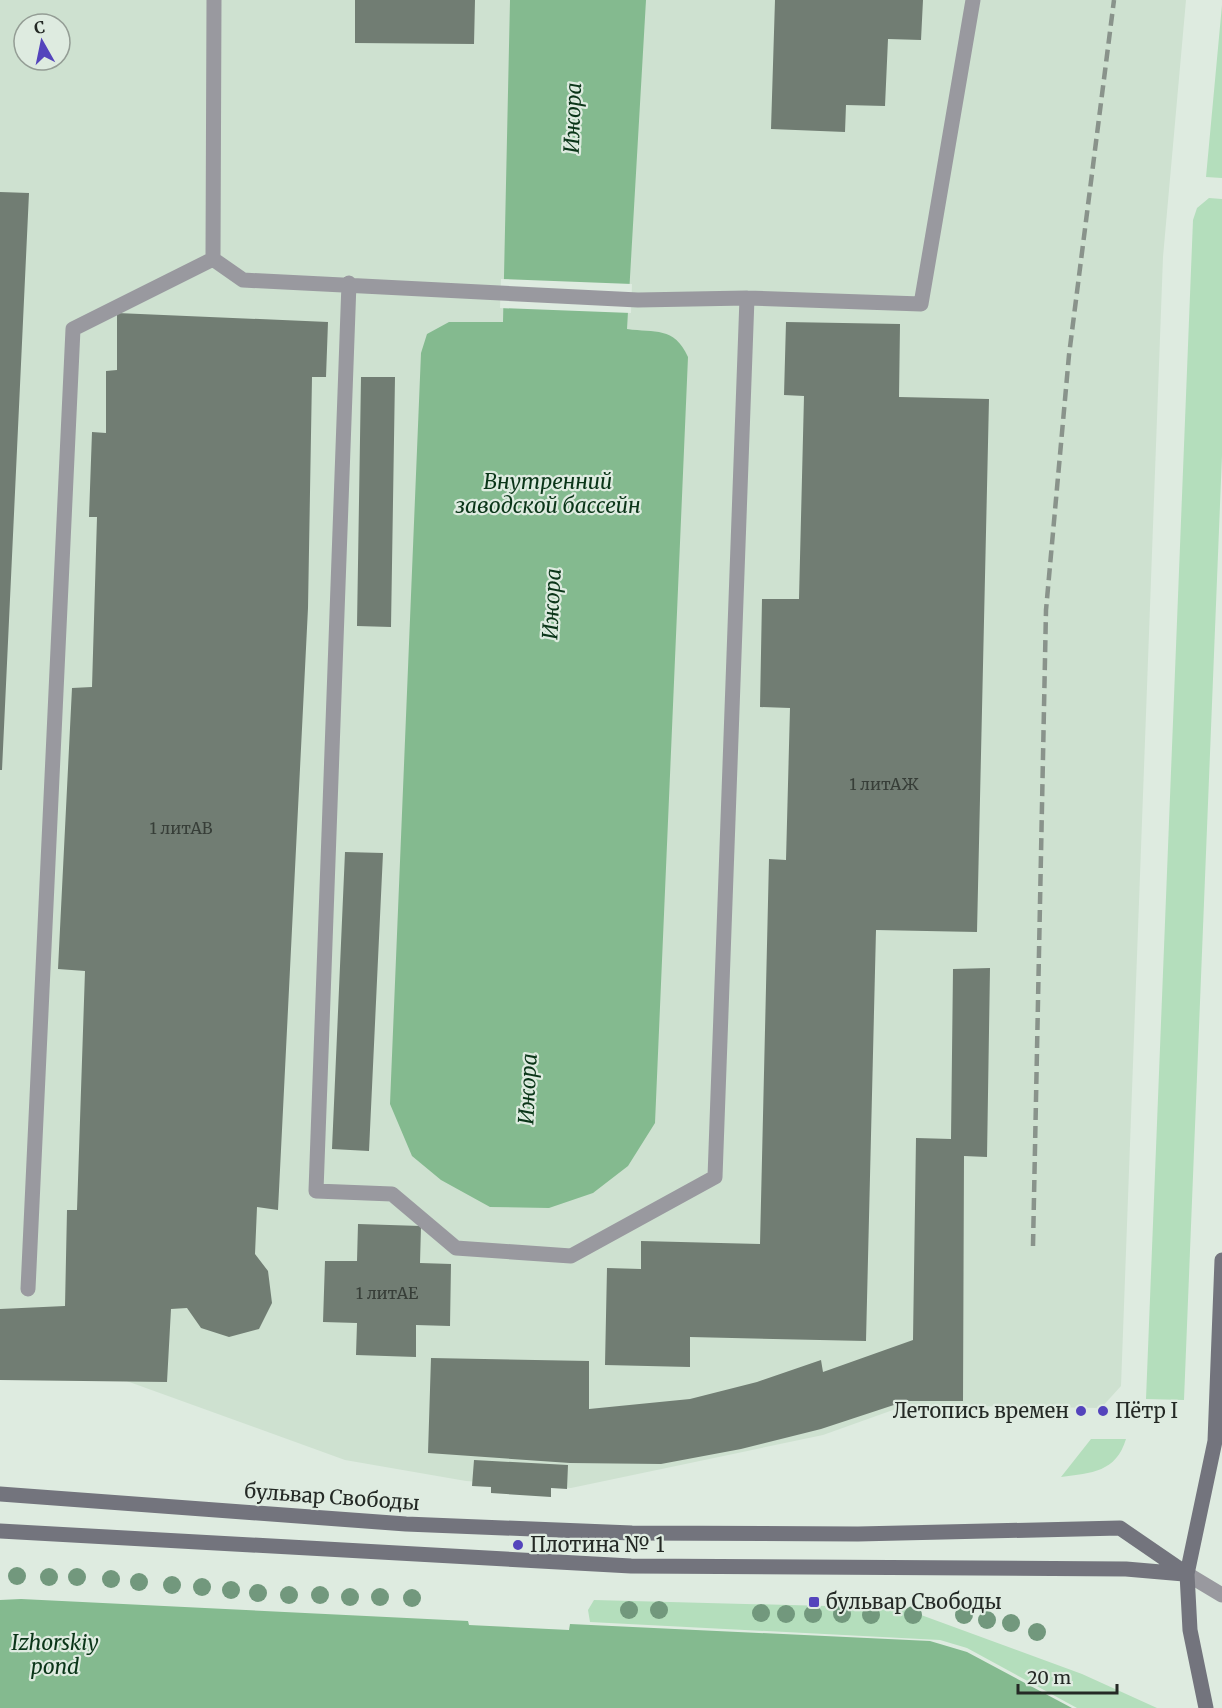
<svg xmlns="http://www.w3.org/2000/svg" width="1222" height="1708" font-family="Merriweather,serif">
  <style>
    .built { fill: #cee1d0; fill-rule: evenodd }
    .green { fill: #b4debc }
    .water { fill: #84ba8f }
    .pier { fill: #deebe0 }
    .building { fill: #717d73 }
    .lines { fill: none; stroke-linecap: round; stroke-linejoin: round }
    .service { stroke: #99999f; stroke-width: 15 }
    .tertiary { stroke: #99999f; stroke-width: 15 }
    .secondary { stroke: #73747d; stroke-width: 15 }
    .rail { stroke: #89938b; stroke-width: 4.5; stroke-dasharray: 12 6; stroke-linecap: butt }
    .tree { fill: #72987d }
    .poi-dot { fill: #5444bc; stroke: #deebe0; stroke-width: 2 }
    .labels { text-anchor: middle; stroke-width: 4.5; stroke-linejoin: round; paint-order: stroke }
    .number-label { font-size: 16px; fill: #373e38 }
    .poi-label { font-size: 20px; fill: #242925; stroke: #deebe0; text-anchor: start }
    .street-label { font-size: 20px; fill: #242925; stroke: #deebe0 }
    .water-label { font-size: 21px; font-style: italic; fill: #0a3518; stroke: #deebe0 }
  </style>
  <rect width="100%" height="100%" fill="#deebe0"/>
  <!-- built -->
  <path class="built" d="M 0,0 L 1186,0 L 1163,257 L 1121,1386 L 1101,1408 L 907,1405 L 823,1435 L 571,1488 L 466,1481 L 345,1460 L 121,1379 L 0,1378 ZM 24,24 L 60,24 L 60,60 L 24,60 Z"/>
  <!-- green -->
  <path class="green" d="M 1222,5 L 1222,178 L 1206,177 Z
    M 1209,198 L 1222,199 L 1222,455 L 1184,1400 L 1146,1399 L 1193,220 L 1197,208 Z
    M 1091,1439 L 1126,1439 C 1116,1472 1092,1473 1061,1477 Z
    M 594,1600 L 902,1608 L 1082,1674 L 1157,1708 L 1077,1708 L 967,1648 L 940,1640 L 590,1622 L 588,1610 Z"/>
  <!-- water -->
  <path class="water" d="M 510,0 L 646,0 L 627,329 C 655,333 674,326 688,357 L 655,1123 L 628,1166 L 593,1193 L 549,1208 L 490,1207 L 441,1180 L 412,1156 L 390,1104 L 421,353 L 427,334 L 449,322 L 503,322 Z
    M 21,1599 L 468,1621 L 469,1625 L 569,1630 L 570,1624 L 930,1641 L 967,1652 L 1072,1708 L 0,1708 L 0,1600 Z"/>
  <!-- pier -->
  <path class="pier" d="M 501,279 L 632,284 L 631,313 L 500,308 Z"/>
  <!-- building -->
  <path class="building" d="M 355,0 L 475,0 L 474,44 L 355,43 Z
    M 775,0 L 923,0 L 921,40 L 888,39 L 885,106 L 846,105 L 845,132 L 771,129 Z
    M 0,192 L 29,193 L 2,770 L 0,770 Z
    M 117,313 L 328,322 L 326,377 L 312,377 L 308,608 L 278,1210 L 257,1207 L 255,1254 L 268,1271 L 272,1303 L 259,1329 L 229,1337 L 201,1328 L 187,1308 L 171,1309 L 167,1382 L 0,1380 L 0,1309 L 65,1306 L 67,1210 L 77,1210 L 85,971 L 58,969 L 72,688 L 92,687 L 97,517 L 89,517 L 92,432 L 106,433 L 106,371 L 117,370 Z
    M 786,322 L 900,324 L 899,397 L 989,399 L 977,932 L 876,930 L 866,1341 L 690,1337 L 690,1367 L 605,1365 L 607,1268 L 641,1269 L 641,1241 L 760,1244 L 769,859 L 786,860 L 790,708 L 760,707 L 762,599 L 799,599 L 804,396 L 784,395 Z
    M 361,377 L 395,377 L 391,627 L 357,626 Z
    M 345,852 L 383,853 L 369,1151 L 332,1149 Z
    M 990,968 L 987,1157 L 964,1156 L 963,1401 L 906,1401 L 821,1429 L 741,1449 L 661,1464 L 570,1463 L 428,1453 L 431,1358 L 589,1361 L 589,1409 L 690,1399 L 757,1382 L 821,1360 L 823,1372 L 913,1340 L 916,1138 L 951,1139 L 953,969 Z
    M 358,1224 L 421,1226 L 420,1263 L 451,1264 L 450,1326 L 416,1325 L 416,1357 L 356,1355 L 357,1323 L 323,1322 L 325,1261 L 357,1261 Z
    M 474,1460 L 568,1465 L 567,1489 L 551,1488 L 551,1497 L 491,1493 L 491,1487 L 472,1486 Z"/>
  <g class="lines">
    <!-- service -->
    <path class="service" d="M 214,0 L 213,259 L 243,280 L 638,300 L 747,298 L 921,304 L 973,0
      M 349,283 L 316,1191 L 392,1194 L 456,1248 L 571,1256 L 715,1177 L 747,298
      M 28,1289 L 73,329 L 213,259"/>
    <!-- tertiary -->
    <path class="tertiary" d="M 1187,1574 L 1222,1595"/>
    <!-- secondary -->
    <path class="secondary" d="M 0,1494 L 406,1524 L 632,1533 L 858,1534 L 1120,1528 L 1187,1574
      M 0,1531 L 631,1566 L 1126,1569 L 1184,1574
      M 1206,1708 L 1190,1630 L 1187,1574 L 1215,1441 L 1222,1260"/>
    <!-- rail -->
    <path class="rail" d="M 1033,1246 L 1046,610 L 1069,355 L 1114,0"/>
  </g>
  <!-- trees -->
  <g class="tree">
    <circle cx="17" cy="1576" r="9"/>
    <circle cx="49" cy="1577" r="9"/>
    <circle cx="77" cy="1577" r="9"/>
    <circle cx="111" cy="1579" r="9"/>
    <circle cx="139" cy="1582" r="9"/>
    <circle cx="172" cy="1585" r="9"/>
    <circle cx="202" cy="1587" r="9"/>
    <circle cx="231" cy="1590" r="9"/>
    <circle cx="258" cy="1593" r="9"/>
    <circle cx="289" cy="1595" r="9"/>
    <circle cx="320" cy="1595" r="9"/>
    <circle cx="350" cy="1597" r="9"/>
    <circle cx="380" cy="1597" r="9"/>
    <circle cx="412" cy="1598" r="9"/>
    <circle cx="629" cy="1610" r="9"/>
    <circle cx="659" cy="1610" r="9"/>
    <circle cx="761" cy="1613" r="9"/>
    <circle cx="786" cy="1614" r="9"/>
    <circle cx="813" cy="1614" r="9"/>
    <circle cx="842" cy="1614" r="9"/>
    <circle cx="871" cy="1615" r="9"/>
    <circle cx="913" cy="1615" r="9"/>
    <circle cx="964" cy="1615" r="9"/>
    <circle cx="987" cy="1620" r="9"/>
    <circle cx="1011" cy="1623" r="9"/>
    <circle cx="1037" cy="1632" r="9"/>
  </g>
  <!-- markers -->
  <g class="poi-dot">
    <circle cx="1081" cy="1411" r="6"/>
    <circle cx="1103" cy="1411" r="6"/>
    <circle cx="518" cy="1545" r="6"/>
    <rect x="808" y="1596" width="12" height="12" rx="3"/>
  </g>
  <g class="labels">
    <!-- number labels -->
    <g class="number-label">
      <text x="884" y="790">1 литАЖ</text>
      <text x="181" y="834">1 литАВ</text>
      <text x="387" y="1299">1 литАЕ</text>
    </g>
    <!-- poi labels -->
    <g class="poi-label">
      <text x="1069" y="1418" text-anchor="end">Летопись времен</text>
      <text x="1115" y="1418">Пётр I</text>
      <text x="530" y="1552">Плотина № 1</text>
      <text x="826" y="1609">бульвар Свободы</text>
    </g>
    <!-- street labels -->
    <g class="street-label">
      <text transform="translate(332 1497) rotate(4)" y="7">бульвар Свободы</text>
    </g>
    <!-- water labels -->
    <g class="water-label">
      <text transform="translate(573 118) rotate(-88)" y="7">Ижора</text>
      <text x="548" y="489">Внутренний<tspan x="548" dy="24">заводской бассейн</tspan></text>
      <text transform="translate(552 604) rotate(-87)" y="7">Ижора</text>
      <text transform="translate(528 1089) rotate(-87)" y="7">Ижора</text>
      <text x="55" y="1650">Izhorskiy<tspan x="55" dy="24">pond</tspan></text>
    </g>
  </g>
  <!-- north arrow -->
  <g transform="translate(42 42) rotate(351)"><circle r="28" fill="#deebe0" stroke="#949d95" stroke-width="1.5"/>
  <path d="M0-4.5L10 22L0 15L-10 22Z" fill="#5444bc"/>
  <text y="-9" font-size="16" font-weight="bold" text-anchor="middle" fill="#242925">С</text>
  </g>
  <!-- scale -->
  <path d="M1018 1684v9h99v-9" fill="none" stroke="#242925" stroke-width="3"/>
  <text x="1027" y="1684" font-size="18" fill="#242925" stroke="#deebe0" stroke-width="4.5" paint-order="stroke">20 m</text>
</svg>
